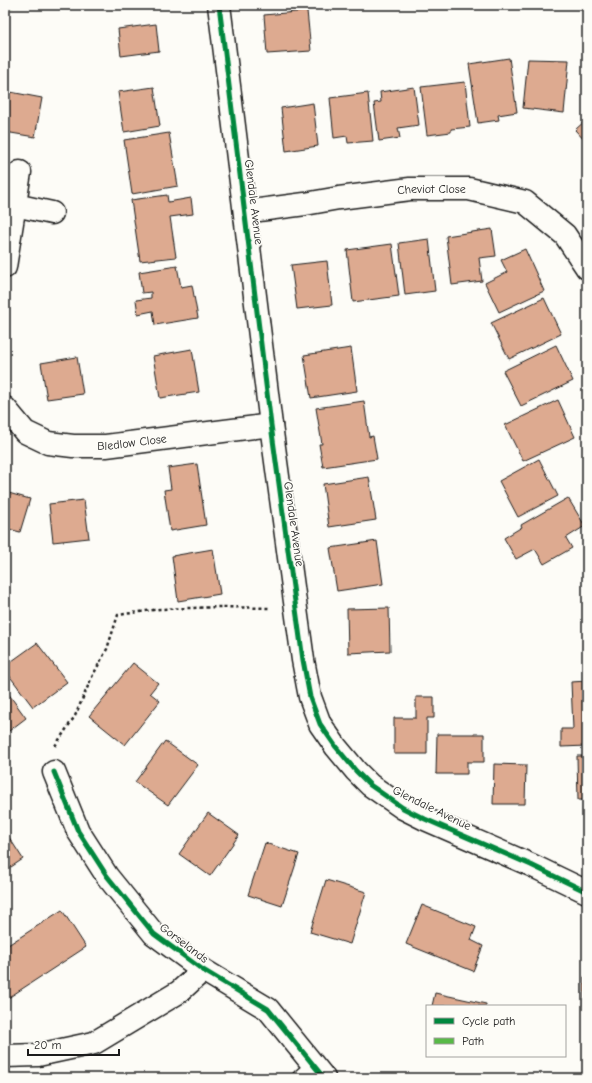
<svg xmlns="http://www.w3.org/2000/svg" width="592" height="1083" font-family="'Comic Neue',sans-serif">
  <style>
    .building { fill: #ddaa90; stroke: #1c1c1c }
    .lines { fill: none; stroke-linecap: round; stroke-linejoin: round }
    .lane-casing { stroke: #1c1c1c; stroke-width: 20 }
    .street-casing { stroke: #1c1c1c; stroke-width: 25 }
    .path { stroke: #1c1c1c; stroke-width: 2.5; stroke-dasharray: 3 3; stroke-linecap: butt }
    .lane { stroke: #fdfcf7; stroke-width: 17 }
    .street { stroke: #fdfcf7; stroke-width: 22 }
    .quiet { stroke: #58b947; stroke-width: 4; stroke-dasharray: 8 4; stroke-linecap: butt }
    .cycleway-casing { stroke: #fdfcf7; stroke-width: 8 }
    .cycleway { stroke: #00873e; stroke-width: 5 }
    .labels { text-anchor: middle; stroke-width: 3.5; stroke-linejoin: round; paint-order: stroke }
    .street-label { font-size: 12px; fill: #1c1c1c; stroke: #fdfcf7 }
  </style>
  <rect width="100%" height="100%" fill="#fdfcf7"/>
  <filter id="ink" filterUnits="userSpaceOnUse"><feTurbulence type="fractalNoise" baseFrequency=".025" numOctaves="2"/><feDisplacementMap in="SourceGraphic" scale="8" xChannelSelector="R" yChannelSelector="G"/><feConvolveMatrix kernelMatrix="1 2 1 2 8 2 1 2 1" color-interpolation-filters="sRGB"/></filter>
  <g filter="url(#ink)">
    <!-- building -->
    <path class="building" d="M 307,11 L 311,51 L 267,54 L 264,15 Z
      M 156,24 L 159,51 L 121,56 L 118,29 Z
      M 509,58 L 517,112 L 498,115 L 499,120 L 478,123 L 469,64 Z
      M 528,59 L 569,60 L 564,113 L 523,108 Z
      M 465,82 L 470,127 L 451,129 L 451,132 L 427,135 L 421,87 Z
      M 154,87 L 160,126 L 124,132 L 118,92 Z
      M 414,87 L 419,125 L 398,128 L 400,138 L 379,141 L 374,103 L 381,102 L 380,92 Z
      M 5,91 L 42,98 L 35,137 L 5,132 Z
      M 368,93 L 373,141 L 348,143 L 347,136 L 334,138 L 330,98 Z
      M 313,103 L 318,146 L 286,151 L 281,108 Z
      M 587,119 L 587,143 L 575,130 Z
      M 169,133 L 178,186 L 132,194 L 124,140 Z
      M 167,195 L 168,202 L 191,198 L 193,214 L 170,217 L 176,257 L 140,261 L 131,200 Z
      M 492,229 L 496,256 L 479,258 L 482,281 L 452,285 L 446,236 Z
      M 429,239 L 435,291 L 405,295 L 399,243 Z
      M 392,244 L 399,296 L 353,302 L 347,250 Z
      M 525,249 L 544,291 L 499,312 L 485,283 L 507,272 L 501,260 Z
      M 327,261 L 332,305 L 297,309 L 291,265 Z
      M 177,266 L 181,287 L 192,285 L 198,318 L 155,325 L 153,311 L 138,314 L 136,300 L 151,298 L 151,292 L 142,293 L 139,272 Z
      M 544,298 L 561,334 L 509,359 L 491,323 Z
      M 556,345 L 573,381 L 521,406 L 503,371 Z
      M 351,348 L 357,391 L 311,398 L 304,355 Z
      M 192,349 L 199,392 L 160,398 L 153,356 Z
      M 77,357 L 83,394 L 47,399 L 41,363 Z
      M 558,400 L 575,437 L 523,461 L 505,425 Z
      M 364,401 L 369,437 L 373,436 L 377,459 L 323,467 L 319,444 L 322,444 L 316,408 Z
      M 539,459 L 558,496 L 518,517 L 499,481 Z
      M 197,464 L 206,525 L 170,531 L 164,490 L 171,489 L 168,468 Z
      M 369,477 L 376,520 L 329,527 L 323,484 Z
      M 5,492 L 30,499 L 20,532 L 5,528 Z
      M 568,498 L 585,526 L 566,538 L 572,548 L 544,564 L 535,549 L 516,559 L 504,538 L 522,527 L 521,525 Z
      M 84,500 L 89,538 L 53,542 L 49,504 Z
      M 377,541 L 383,584 L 337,591 L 330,548 Z
      M 213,549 L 220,594 L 178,601 L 172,556 Z
      M 389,608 L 390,651 L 348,653 L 347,609 Z
      M 37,643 L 67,682 L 33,707 L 5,670 L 5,666 Z
      M 133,663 L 158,683 L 150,693 L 160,701 L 125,745 L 89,716 Z
      M 587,681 L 587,746 L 561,747 L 561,729 L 573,729 L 571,682 Z
      M 5,689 L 26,718 L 5,734 Z
      M 416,697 L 434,697 L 434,718 L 427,718 L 427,754 L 394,754 L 394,718 L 416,718 Z
      M 437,734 L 484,734 L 484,762 L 467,762 L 467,774 L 436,774 Z
      M 165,741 L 198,765 L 168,805 L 135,782 Z
      M 577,756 L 587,756 L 587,800 L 578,800 Z
      M 494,764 L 526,765 L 525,804 L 493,804 Z
      M 208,813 L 239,835 L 210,876 L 179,854 Z
      M 5,831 L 23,859 L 5,871 Z
      M 265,843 L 299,854 L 282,906 L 248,895 Z
      M 326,880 L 366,892 L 350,944 L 310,932 Z
      M 422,905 L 476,927 L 471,940 L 483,946 L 473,971 L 406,944 Z
      M 62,910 L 86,947 L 5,1000 L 5,947 Z
      M 584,977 L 587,977 L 587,1006 L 584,1006 Z
      M 435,993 L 486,1004 L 486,1006 L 432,1006 Z"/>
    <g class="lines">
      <defs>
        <path id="lane" d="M 301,1078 L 315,1066"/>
        <g id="street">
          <path d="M 219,5 L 271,425 L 296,609 L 303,660 L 310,697 L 320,724 L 336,747 L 356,771 L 370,785 L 403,808 L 425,819 L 531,865 L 587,892"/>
          <path d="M 15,205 L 52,213"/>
          <path id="s1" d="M 245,212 L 305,204 L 339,198 L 410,189 L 469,189 L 525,202 L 565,235 L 587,268"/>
          <path d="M 5,267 L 20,172"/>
          <path id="s2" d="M 5,408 L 25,432 L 48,443 L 73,446 L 106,446 L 271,425"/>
          <path d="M 54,772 L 78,831 L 107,876 L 154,934 L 203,970 L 268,1009 L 324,1078"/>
          <path d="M 5,1056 L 38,1055 L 94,1043 L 179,992 L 203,970"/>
        </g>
      </defs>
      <!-- lane casing -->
      <use href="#lane" class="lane-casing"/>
      <!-- street casing -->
      <use href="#street" class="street-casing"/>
      <!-- path -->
      <path class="path" d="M 55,746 L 75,716 L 92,677 L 107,649 L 118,615 L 160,609 L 221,607 L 269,608"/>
      <!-- lane -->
      <use href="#lane" class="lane"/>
      <!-- street -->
      <use href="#street" class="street"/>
      <!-- quiet -->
      <path class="quiet" d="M 5,6 L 21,5"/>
      <defs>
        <path id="cycleway" d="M 219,5 L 271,425 L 296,609 L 303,660 L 310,697 L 320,724 L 336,747 L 356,771 L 370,785 L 403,808 L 425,819 L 531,865 L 587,892
          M 54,772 L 78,831 L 107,876 L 154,934 L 203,970 L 268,1009 L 324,1078"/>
      </defs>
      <!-- cycleway casing -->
      <use href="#cycleway" class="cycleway-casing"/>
      <!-- cycleway -->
      <use href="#cycleway" class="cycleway"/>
    </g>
  </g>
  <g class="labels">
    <!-- street labels -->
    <g class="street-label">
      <text dy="4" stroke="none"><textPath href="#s1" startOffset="188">Cheviot Close</textPath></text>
      <text transform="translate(254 202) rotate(83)" y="4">Glendale Avenue</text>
      <text dy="4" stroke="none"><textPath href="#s2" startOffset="141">Bledlow Close</textPath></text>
      <text transform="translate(294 524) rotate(82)" y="4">Glendale Avenue</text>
      <text transform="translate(432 808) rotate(26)" y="4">Glendale Avenue</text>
      <text transform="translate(184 943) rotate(37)" y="4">Gorselands</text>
    </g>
  </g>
  <!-- margin -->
  <rect width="592" height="1083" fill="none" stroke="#fdfcf7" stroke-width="20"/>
  <rect x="10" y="10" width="572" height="1063" fill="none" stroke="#1c1c1c" stroke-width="1.5" filter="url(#ink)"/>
  <!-- legend -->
  <rect x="426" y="1005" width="140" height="52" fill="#fdfcf7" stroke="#a3a29f"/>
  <rect x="434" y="1018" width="20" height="6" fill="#00873e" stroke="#a3a29f"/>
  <text x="462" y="1025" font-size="12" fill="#1c1c1c">Cycle path</text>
  <rect x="434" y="1038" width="20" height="6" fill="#58b947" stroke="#a3a29f"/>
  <text x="462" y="1045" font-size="12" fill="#1c1c1c">Path</text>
  <!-- scale -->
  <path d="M28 1049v6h91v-6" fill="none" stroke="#1c1c1c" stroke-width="2"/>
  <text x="34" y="1049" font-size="12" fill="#1c1c1c" stroke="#fdfcf7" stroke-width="3" paint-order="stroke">20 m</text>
</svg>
